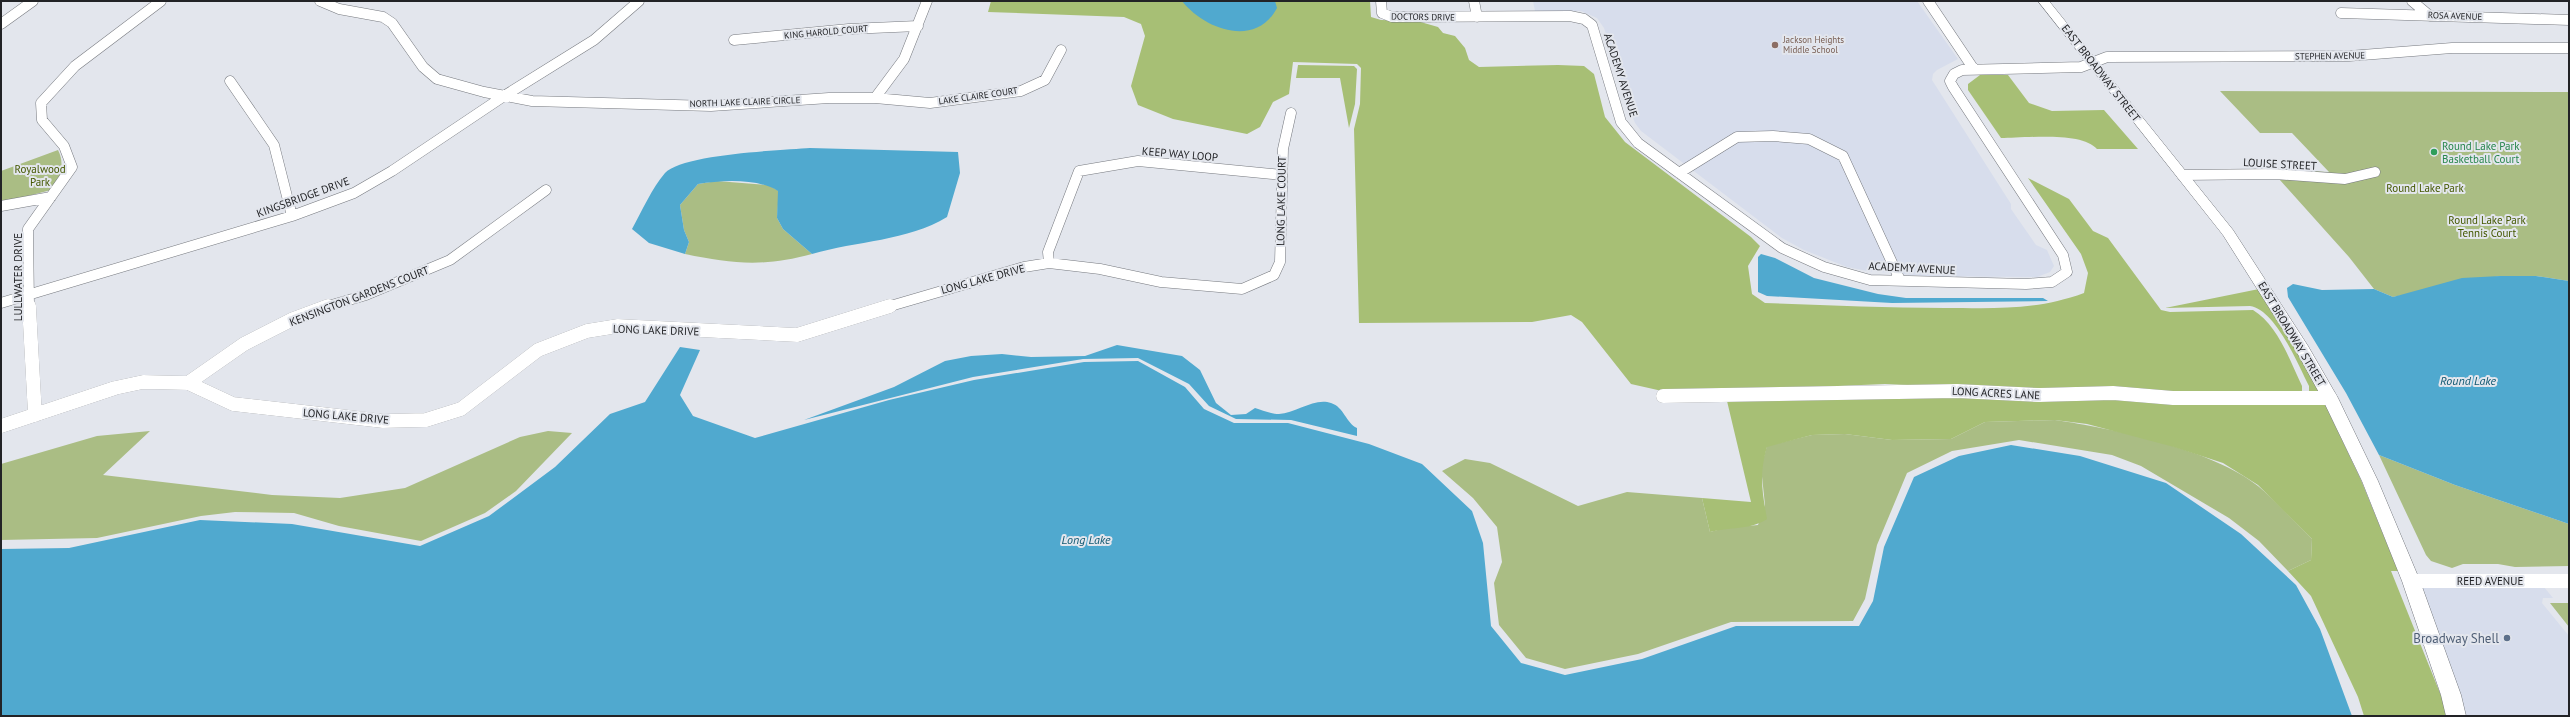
<svg xmlns="http://www.w3.org/2000/svg" width="2570" height="717" font-family="'PT Sans',sans-serif">
  <style>
    .built { fill: #d7ddec }
    .green { fill: #aabd84 }
    .forest { fill: #a7bf75 }
    .water { fill: #50a9cf }
    .lines { fill: none; stroke-linecap: round; stroke-linejoin: round }
    .minor-far1-casing { stroke: #76797f; stroke-width: 11 }
    .minor-casing { stroke: #76797f; stroke-width: 14 }
    .major-casing { stroke: #76797f; stroke-width: 1 }
    .minor-far1 { stroke: #fff; stroke-width: 10 }
    .minor { stroke: #fff; stroke-width: 14 }
    .major { fill: #fff; fill-rule: evenodd }
    .education-dot { fill: #8d6e63; stroke: #e3e6ed; stroke-width: 1.5 }
    .leisure-dot { fill: #2e9e5b; stroke: #e3e6ed; stroke-width: 1.5 }
    .service-dot { fill: #5c6f8a; stroke: #e3e6ed; stroke-width: 1.5 }
    .labels { text-anchor: middle; stroke-width: 4; stroke-linejoin: round; paint-order: stroke }
    .far-street-label { font-size: 9px; fill: #222326; stroke: #e3e6ed }
    .far-education-label { font-size: 9px; fill: #785e54; stroke: #e3e6ed; text-anchor: start }
    .street-label { font-size: 11px; fill: #222326; stroke: #e3e6ed }
    .leisure-label { font-size: 11px; fill: #27864d; stroke: #e3e6ed; text-anchor: start }
    .park-label { font-size: 11px; fill: #445800; stroke: #e3e6ed }
    .water-label { font-size: 12px; font-style: italic; fill: #105872; stroke: #e3e6ed }
    .near-service-label { font-size: 13px; fill: #4e5e75; stroke: #e3e6ed; text-anchor: end }
  </style>
  <rect width="100%" height="100%" fill="#e3e6ed"/>
  <!-- built -->
  <path class="built" d="M 1533,1 L 1917,1 L 1958,59 L 1937,70 L 1933,74 L 1932,80 L 2011,204 L 2011,209 L 2036,245 L 2047,250 L 2054,266 L 2050,272 L 2037,277 L 1927,276 L 1867,271 L 1847,267 L 1804,250 L 1782,238 L 1641,131 L 1635,123 L 1626,98 L 1604,28 L 1597,18 L 1581,11 L 1535,11 Z
    M 2422,586 L 2544,587 L 2553,598 L 2543,598 L 2542,603 L 2569,636 L 2569,716 L 2465,716 Z"/>
  <!-- green -->
  <path class="green" d="M 2220,91 L 2569,92 L 2569,281 L 2536,276 L 2500,276 L 2393,297 L 2374,289 L 2349,257 L 2270,169 L 2329,172 L 2292,133 L 2260,133 Z
    M 58,150 C 65,163 61,179 51,190 L 1,203 L 1,171 Z
    M 717,181 L 768,185 L 779,191 L 777,218 L 783,229 L 812,254 C 764,267 733,264 685,254 L 689,242 L 684,230 L 680,205 L 698,184 Z
    M 2055,420 C 2111,428 2214,450 2258,486 C 2277,502 2294,521 2312,539 L 2311,560 L 2288,571 L 2259,541 L 2229,518 L 2141,466 L 2112,455 L 2019,440 L 1952,451 L 1907,473 L 1877,545 L 1865,599 L 1853,621 L 1731,622 L 1638,654 L 1565,669 L 1526,658 L 1499,625 L 1494,583 L 1502,562 L 1497,527 L 1473,498 L 1442,471 L 1465,459 L 1490,463 L 1578,506 L 1627,492 L 1702,498 L 1710,532 L 1725,528 L 1758,525 L 1765,505 L 1761,467 L 1767,446 L 1812,435 L 1845,434 L 1892,440 L 1951,439 L 1985,422 Z
    M 150,431 L 103,475 L 272,495 L 340,498 L 405,488 L 520,437 L 548,431 L 572,433 L 516,491 L 485,513 L 421,541 L 339,526 L 294,513 L 235,512 L 201,516 L 97,538 L 1,540 L 1,464 L 97,436 Z
    M 2379,455 L 2455,485 L 2569,524 L 2569,566 L 2515,567 L 2498,564 L 2463,564 L 2452,568 L 2431,561 L 2426,555 Z
    M 2550,603 L 2569,603 L 2569,627 Z"/>
  <!-- forest -->
  <path class="forest" d="M 991,1 L 1370,1 L 1371,17 L 1381,20 L 1417,21 L 1438,27 L 1443,33 L 1455,36 L 1465,48 L 1469,60 L 1479,67 L 1558,65 L 1584,66 L 1594,74 L 1605,117 L 1625,142 L 1751,237 L 1760,246 L 1748,266 L 1752,294 L 1765,303 C 1825,305 1884,308 1944,308 C 1995,308 2035,311 2084,293 L 2088,273 L 2081,254 L 2028,178 L 2069,199 L 2093,231 L 2108,238 L 2161,310 L 2170,312 L 2253,310 C 2278,325 2290,361 2302,386 L 2302,392 L 2187,394 L 2089,387 L 2022,390 L 1885,384 L 1671,393 L 1631,384 L 1582,322 L 1571,315 L 1532,322 L 1359,323 L 1354,129 L 1360,104 L 1361,68 L 1357,64 L 1293,62 L 1289,94 L 1273,102 L 1260,127 L 1247,134 L 1173,119 L 1138,105 L 1131,86 L 1145,36 L 1141,24 L 1124,17 L 988,12 Z
    M 1298,65 L 1354,66 L 1357,69 L 1355,104 L 1349,128 L 1340,78 L 1296,78 Z
    M 1980,75 L 2008,75 L 2029,103 L 2052,111 L 2104,110 L 2138,149 L 2097,149 C 2082,131 2024,138 2001,138 L 1968,90 L 1968,84 Z
    M 2259,289 L 2294,346 L 2320,393 L 2309,393 L 2309,386 C 2298,365 2276,310 2250,306 L 2165,308 Z
    M 1870,395 L 2092,397 L 2324,402 L 2361,480 L 2398,571 L 2391,571 L 2442,698 L 2446,716 L 2364,716 L 2358,697 L 2311,596 L 2288,571 L 2311,560 L 2312,539 L 2258,485 L 2223,463 L 2174,447 L 2087,424 L 2055,420 L 1985,422 L 1951,439 L 1892,440 L 1845,434 L 1812,435 L 1767,447 C 1759,474 1762,491 1767,519 C 1751,530 1728,527 1710,532 L 1702,498 L 1751,502 L 1727,401 Z"/>
  <!-- water -->
  <path class="water" d="M 1182,1 L 1275,1 L 1277,8 C 1256,48 1205,30 1182,1 Z
    M 810,148 L 958,152 L 960,173 L 947,217 C 908,241 856,241 812,254 L 783,229 L 777,218 L 778,191 C 757,178 722,180 698,184 L 680,205 L 684,230 L 689,242 L 685,254 L 649,243 L 632,229 C 642,211 652,188 665,173 C 682,154 783,150 810,148 Z
    M 1761,254 L 1775,258 L 1814,278 L 1878,294 L 1906,298 L 2043,298 L 2048,301 L 1892,303 L 1767,296 L 1758,292 L 1758,257 Z
    M 2500,276 L 2536,276 L 2569,281 L 2569,524 L 2455,485 L 2379,455 L 2346,393 L 2288,297 L 2287,288 L 2293,284 L 2322,290 L 2374,289 L 2393,297 L 2462,278 Z
    M 1117,345 L 1182,356 L 1200,370 L 1216,403 L 1231,415 L 1246,414 L 1255,408 C 1262,410 1271,414 1279,414 C 1296,413 1315,397 1331,403 C 1344,407 1346,423 1357,428 L 1357,436 L 1291,420 L 1236,419 L 1209,406 L 1189,384 L 1138,358 L 1083,359 L 973,377 L 804,420 L 894,387 L 945,361 L 971,356 L 1002,354 L 1031,357 L 1085,356 Z
    M 680,347 L 700,350 L 680,395 L 693,416 L 755,438 L 889,400 L 974,380 L 1084,362 L 1138,361 L 1185,387 L 1204,409 L 1234,423 L 1288,423 L 1369,444 L 1422,464 L 1472,511 L 1483,543 L 1491,626 L 1521,663 L 1565,675 L 1642,659 L 1736,626 L 1859,626 L 1873,601 L 1884,547 L 1914,477 L 1959,456 L 2011,445 L 2080,456 L 2166,483 L 2241,534 L 2296,585 L 2320,629 L 2352,716 L 1,716 L 1,549 L 69,548 L 200,520 L 292,524 L 420,546 L 489,516 L 555,467 L 610,414 L 645,402 Z"/>
  <g class="lines">
    <defs>
      <path id="minor-far1" d="M 320,1 L 339,9 L 383,17 L 392,23 L 423,67 L 437,79 L 484,92 L 532,101 L 711,106 L 829,98 L 875,98 L 930,103 L 1021,91 L 1045,80 L 1061,50
        M 1381,1 L 1382,13 L 1392,17 L 1570,16 L 1584,19 L 1592,25 L 1621,122 L 1638,143 L 1782,248 L 1824,267 L 1870,280 L 2026,284 L 2052,282 L 2067,272 L 2063,255 L 1953,87 L 1950,81 L 1954,74 L 1962,70 L 2081,67 L 2107,57 L 2349,56 L 2452,48 L 2569,48
        M 1474,1 L 1477,17
        M 1928,1 L 1973,68
        M 2412,1 L 2430,16
        M 2341,13 L 2569,20
        M 1,24 L 33,1
        M 734,40 L 849,29 L 918,26
        M 230,81 L 274,145 L 292,216
        M 875,98 L 904,59 L 927,1
        M 1679,173 L 1737,137 L 1773,136 L 1809,139 L 1843,156 L 1900,280
        M 2182,175 L 2275,174 L 2345,179 L 2375,172
        M 1,206 L 51,197
        M 1049,263 L 1048,252 L 1079,171 L 1138,161 L 1282,175
        M 1,303 L 292,216 L 354,193 L 392,171 L 504,96 L 594,40 L 639,1
        M 29,307 L 28,229 L 72,167 L 64,146 L 42,120 L 41,103 L 75,66 L 161,1
        M 325,307 L 366,295 L 450,260 L 546,190
        M 887,307 L 1024,267 L 1049,263 L 1100,269 L 1161,282 L 1242,289 L 1274,275 L 1280,262 L 1283,149 L 1291,113"/>
      <path id="minor" d="M 29,306 L 35,415
        M 188,383 L 244,344 L 293,319 L 328,306
        M 1663,396 L 1957,391 L 2039,395 L 2113,393 L 2173,398 L 2330,398
        M 1,426 L 115,388 L 143,382 L 188,383 L 233,404 L 383,421 L 426,420 L 461,409 L 538,350 L 587,331 L 618,326 L 797,335 L 890,306
        M 2411,581 L 2569,581"/>
      <path id="major" d="M 2038,1 L 2049,1 L 2233,230 L 2308,346 L 2338,398 L 2378,481 L 2420,581 L 2461,695 L 2466,716 L 2446,716 L 2441,695 L 2402,581 L 2362,481 L 2322,398 L 2294,347 L 2223,235 Z"/>
    </defs>
    <!-- minor-far1 casing -->
    <use href="#minor-far1" class="minor-far1-casing"/>
    <!-- minor casing -->
    <use href="#minor" class="minor-casing"/>
    <!-- major casing -->
    <use href="#major" class="major-casing"/>
    <!-- minor-far1 -->
    <use href="#minor-far1" class="minor-far1"/>
    <!-- minor -->
    <use href="#minor" class="minor"/>
    <!-- major -->
    <use href="#major" class="major"/>
  </g>
  <!-- markers -->
  <circle class="education-dot" cx="1775" cy="45" r="4"/>
  <circle class="leisure-dot" cx="2434" cy="152" r="4"/>
  <circle class="service-dot" cx="2507" cy="638" r="4"/>
  <g class="labels">
    <!-- far-street labels -->
    <g class="far-street-label">
      <text transform="translate(2455 16) rotate(2)" y="3">ROSA AVENUE</text>
      <text transform="translate(1423 17) rotate(1)" y="3">DOCTORS DRIVE</text>
      <text transform="translate(826 32) rotate(-5)" y="3">KING HAROLD COURT</text>
      <text transform="translate(2330 56) rotate(-1)" y="3">STEPHEN AVENUE</text>
      <text transform="translate(978 96) rotate(-8)" y="3">LAKE CLAIRE COURT</text>
      <text transform="translate(745 102) rotate(-2)" y="3">NORTH LAKE CLAIRE CIRCLE</text>
    </g>
    <!-- far-education labels -->
    <g class="far-education-label">
      <text x="1783" y="43">Jackson Heights<tspan x="1783" dy="10">Middle School</tspan></text>
    </g>
    <!-- street labels -->
    <g class="street-label">
      <text transform="translate(2101 73) rotate(52)" y="4">EAST BROADWAY STREET</text>
      <text transform="translate(1621 75) rotate(72)" y="4">ACADEMY AVENUE</text>
      <text transform="translate(1180 154) rotate(5)" y="4">KEEP WAY LOOP</text>
      <text transform="translate(2280 164) rotate(3)" y="4">LOUISE STREET</text>
      <text transform="translate(303 197) rotate(-20)" y="4">KINGSBRIDGE DRIVE</text>
      <text transform="translate(1281 201) rotate(-89)" y="4">LONG LAKE COURT</text>
      <text transform="translate(1912 268) rotate(3)" y="4">ACADEMY AVENUE</text>
      <text transform="translate(18 277) rotate(-90)" y="4">LULLWATER DRIVE</text>
      <text transform="translate(983 279) rotate(-15)" y="4">LONG LAKE DRIVE</text>
      <text transform="translate(359 296) rotate(-21)" y="4">KENSINGTON GARDENS COURT</text>
      <text transform="translate(656 330) rotate(2)" y="4">LONG LAKE DRIVE</text>
      <text transform="translate(2292 334) rotate(59)" y="4">EAST BROADWAY STREET</text>
      <text transform="translate(1996 393) rotate(3)" y="4">LONG ACRES LANE</text>
      <text transform="translate(346 416) rotate(5)" y="4">LONG LAKE DRIVE</text>
      <text x="2490" y="585">REED AVENUE</text>
    </g>
    <!-- leisure labels -->
    <g class="leisure-label">
      <text x="2442" y="150">Round Lake Park<tspan x="2442" dy="13">Basketball Court</tspan></text>
    </g>
    <!-- park labels -->
    <g class="park-label">
      <text x="40" y="173">Royalwood<tspan x="40" dy="13">Park</tspan></text>
      <text x="2425" y="192">Round Lake Park</text>
      <text x="2487" y="224">Round Lake Park<tspan x="2487" dy="13">Tennis Court</tspan></text>
    </g>
    <!-- water labels -->
    <g class="water-label">
      <text x="2468" y="385">Round Lake</text>
      <text x="1086" y="544">Long Lake</text>
    </g>
    <!-- near-service labels -->
    <g class="near-service-label">
      <text x="2499" y="643">Broadway Shell</text>
    </g>
  </g>
  <!-- border -->
  <rect width="2570" height="717" fill="none" stroke="#222326" stroke-width="4"/>
</svg>
